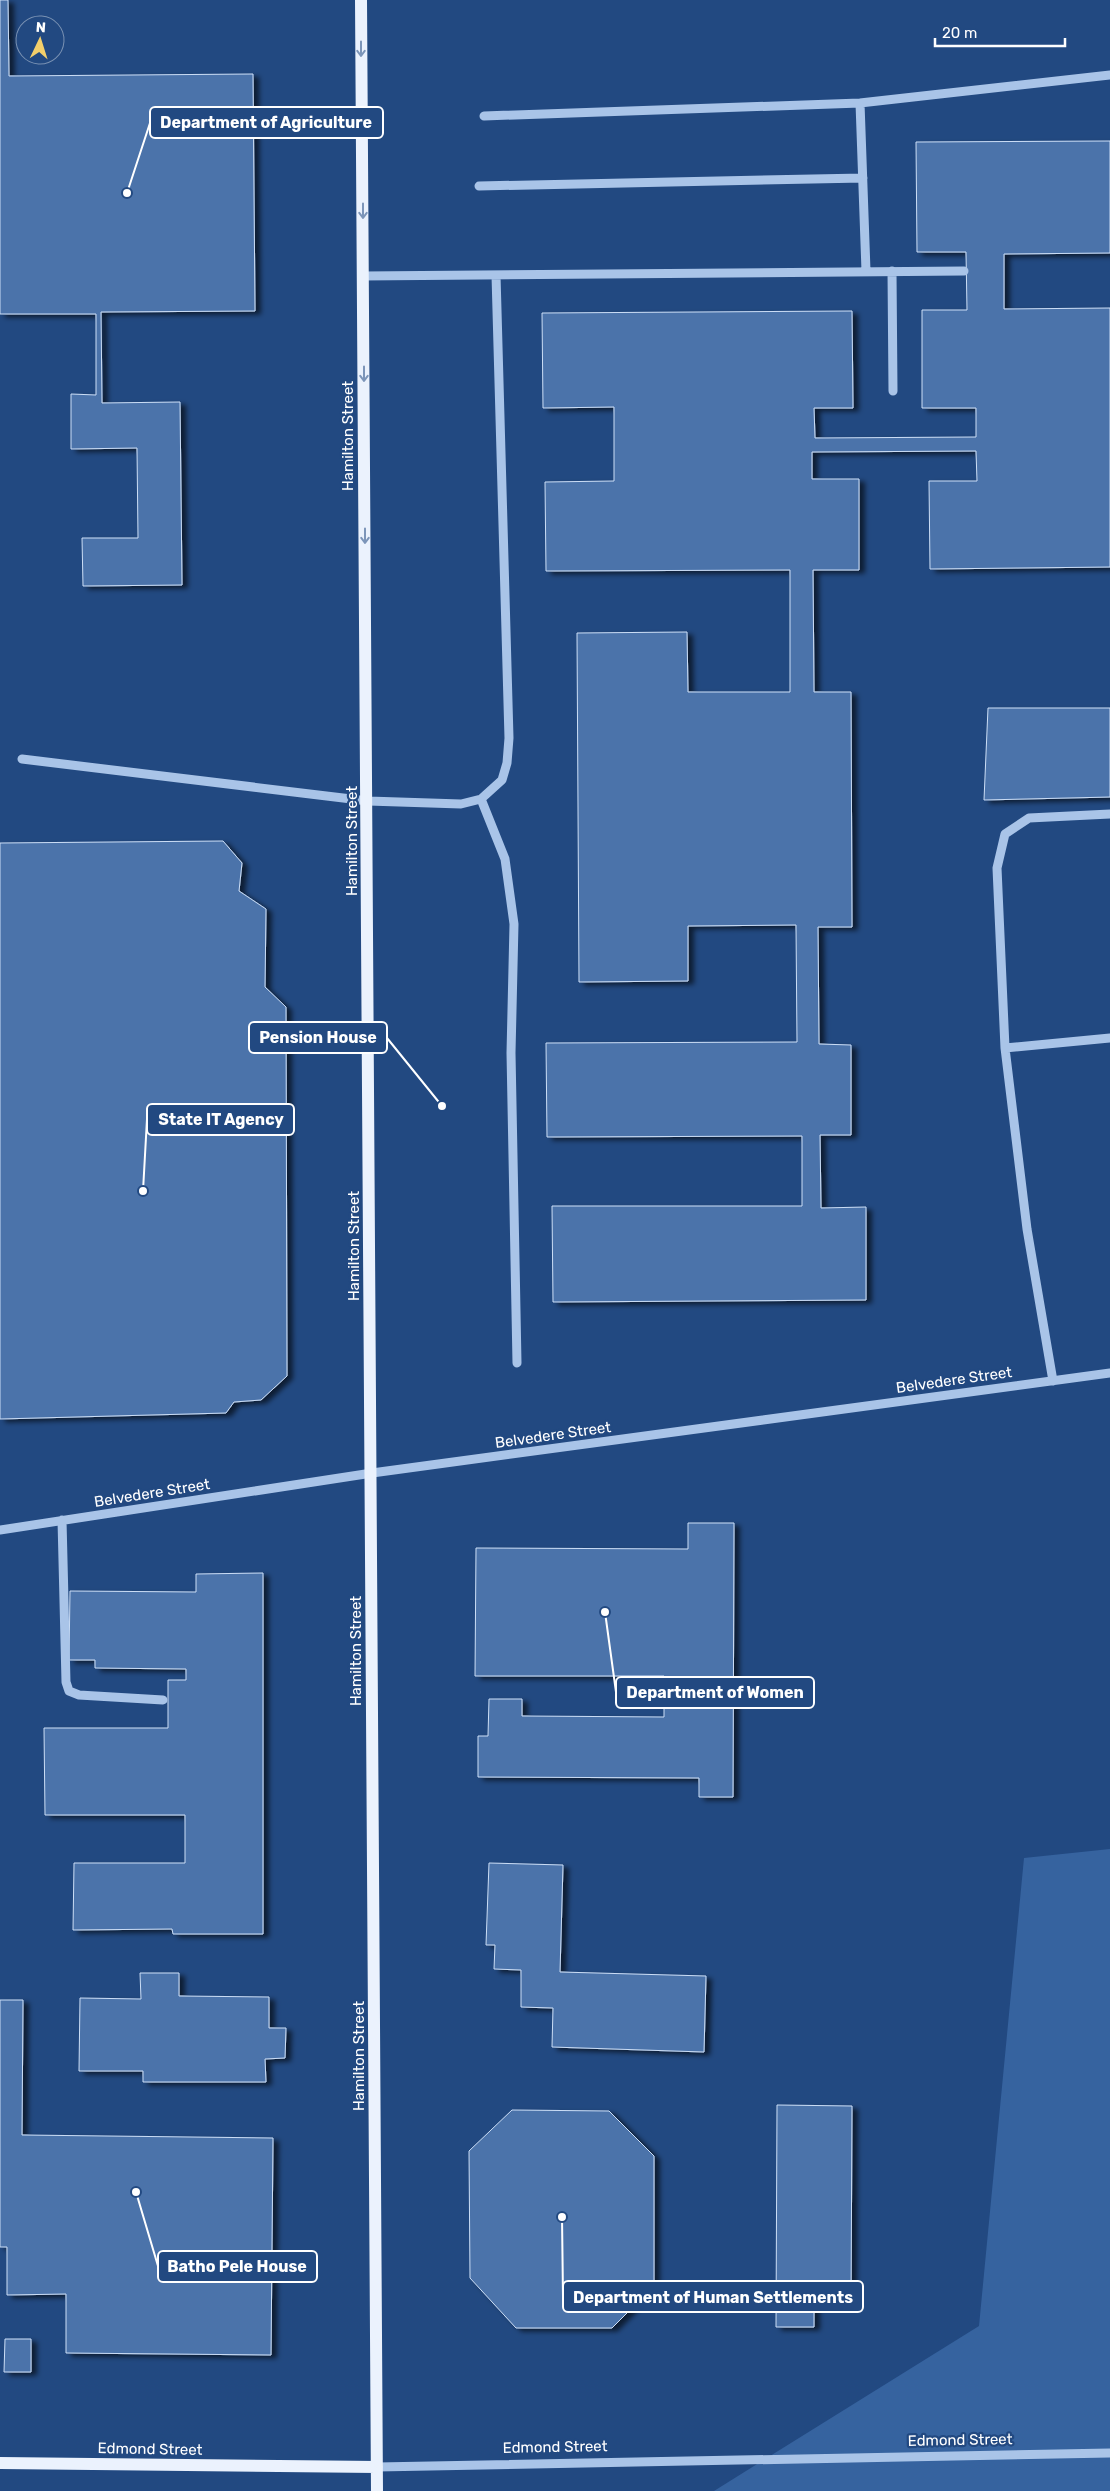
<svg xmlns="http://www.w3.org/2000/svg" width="1110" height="2491" font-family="Rubik,sans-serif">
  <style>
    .green { fill: #36639f }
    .building { fill: #4b73aa; stroke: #ccdef6; filter: url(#shadow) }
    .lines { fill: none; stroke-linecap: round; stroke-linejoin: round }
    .minor { stroke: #a9c4e8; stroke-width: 9 }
    .major { stroke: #ebf2fd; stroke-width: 12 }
    .oneway { stroke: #7c95b9 }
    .labels { text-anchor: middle; stroke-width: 4.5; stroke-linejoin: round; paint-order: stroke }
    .street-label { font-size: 15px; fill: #fff; stroke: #224981 }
    .leader { fill: none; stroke: #fff; stroke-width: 2 }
    .callout-dot { fill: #fff; stroke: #224981; stroke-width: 2 }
    .callout { fill: #224981; stroke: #fff; stroke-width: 2 }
    .callout-label { font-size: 16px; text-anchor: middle; font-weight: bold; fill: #fff }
  </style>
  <defs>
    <filter id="shadow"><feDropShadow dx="5.5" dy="3" stdDeviation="2.5" flood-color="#0009"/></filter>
  </defs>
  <rect width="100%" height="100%" fill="#224981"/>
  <!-- green -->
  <path class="green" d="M 1110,1849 L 1110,2491 L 714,2491 L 979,2326 L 1024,1858 Z"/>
  <!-- building -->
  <path class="building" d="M 0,0 L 8,0 L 9,76 L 253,74 L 255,311 L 101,312 L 102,403 L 180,402 L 182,585 L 83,586 L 82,538 L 138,538 L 137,448 L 71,449 L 71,394 L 96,395 L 96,314 L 0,314 Z
    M 1110,141 L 1110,253 L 1004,254 L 1004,309 L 1110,308 L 1110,567 L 930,569 L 929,481 L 977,481 L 976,451 L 812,452 L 812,479 L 859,479 L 859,570 L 813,570 L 814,692 L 851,692 L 852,927 L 818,927 L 819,1044 L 851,1045 L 851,1135 L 820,1135 L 821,1208 L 866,1207 L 866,1300 L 553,1302 L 552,1206 L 802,1206 L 802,1136 L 547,1137 L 546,1043 L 797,1042 L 796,925 L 688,926 L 688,981 L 579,982 L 577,633 L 687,632 L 688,692 L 790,692 L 790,570 L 546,571 L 545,482 L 614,481 L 614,407 L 543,408 L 542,313 L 852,311 L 853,408 L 814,408 L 815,438 L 976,437 L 976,408 L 922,408 L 922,310 L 967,310 L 966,252 L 917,252 L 916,142 Z
    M 988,708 L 1110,708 L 1110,797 L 984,800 Z
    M 223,841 L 242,863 L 239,891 L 266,909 L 265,987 L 286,1007 L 287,1376 L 261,1400 L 234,1402 L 226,1413 L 0,1419 L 0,843 Z
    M 688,1523 L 734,1523 L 733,1797 L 699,1797 L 699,1778 L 478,1777 L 478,1736 L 488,1736 L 489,1699 L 522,1699 L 522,1716 L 664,1717 L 664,1676 L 475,1676 L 476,1548 L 688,1549 Z
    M 263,1573 L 263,1934 L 173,1934 L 172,1929 L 73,1930 L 74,1863 L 185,1863 L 185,1815 L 45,1815 L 44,1728 L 168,1728 L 168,1680 L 186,1680 L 186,1669 L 95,1668 L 95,1660 L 69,1660 L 70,1591 L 196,1592 L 196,1574 Z
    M 489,1863 L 563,1865 L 560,1972 L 706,1976 L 704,2052 L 552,2047 L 553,2008 L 521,2007 L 521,1970 L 494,1969 L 495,1945 L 486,1945 Z
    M 140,1973 L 179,1973 L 179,1996 L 269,1997 L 269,2028 L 286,2028 L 285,2058 L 265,2059 L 266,2082 L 143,2082 L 143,2071 L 79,2071 L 80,1998 L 141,1999 Z
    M 0,2000 L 23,2000 L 22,2135 L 273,2138 L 271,2355 L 66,2353 L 66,2294 L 7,2295 L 7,2247 L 0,2247 Z
    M 777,2105 L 852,2106 L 851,2302 L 814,2301 L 814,2327 L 776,2327 Z
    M 512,2110 L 609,2111 L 654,2156 L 654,2286 L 612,2328 L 516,2328 L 470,2278 L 469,2151 Z
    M 5,2339 L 31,2339 L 31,2372 L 4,2372 Z"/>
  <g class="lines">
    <!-- minor -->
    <path class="minor" d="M 860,103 L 866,271
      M 484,116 L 860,103 L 1110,75
      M 479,186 L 863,178
      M 892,271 L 893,391
      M 363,276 L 964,271
      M 22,759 L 368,801 L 461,804 L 481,799 L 502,780 L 507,763 L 509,738 L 496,275
      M 481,799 L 505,859 L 514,924 L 511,1053 L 517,1363
      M 1005,1048 L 1110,1038
      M 1053,1381 L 1027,1229 L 1005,1048 L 997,868 L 1005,834 L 1029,818 L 1110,814
      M 62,1520 L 66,1682 L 69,1691 L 79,1695 L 163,1700
      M 0,1530 L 372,1473 L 1110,1373
      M 377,2467 L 1110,2453"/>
    <!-- major -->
    <path class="major" d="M 361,0 L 377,2491
      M 0,2463 L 377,2467"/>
  </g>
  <!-- one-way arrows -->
  <defs><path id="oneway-shaft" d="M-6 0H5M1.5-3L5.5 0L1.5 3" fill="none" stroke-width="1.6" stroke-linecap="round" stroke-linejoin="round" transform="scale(1.25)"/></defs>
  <g class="oneway">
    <use href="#oneway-shaft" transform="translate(361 49) rotate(90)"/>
    <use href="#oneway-shaft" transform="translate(363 211) rotate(90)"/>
    <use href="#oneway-shaft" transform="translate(364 374) rotate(90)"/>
    <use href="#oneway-shaft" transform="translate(365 536) rotate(90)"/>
  </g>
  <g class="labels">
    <!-- street labels -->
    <g class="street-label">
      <text transform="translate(348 436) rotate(-90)" y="5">Hamilton Street</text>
      <text transform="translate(352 841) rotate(-90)" y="5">Hamilton Street</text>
      <text transform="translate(354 1246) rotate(-90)" y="5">Hamilton Street</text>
      <text transform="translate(954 1380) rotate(-8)" y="5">Belvedere Street</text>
      <text transform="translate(553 1435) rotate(-8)" y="5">Belvedere Street</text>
      <text transform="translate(152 1493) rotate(-9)" y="5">Belvedere Street</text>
      <text transform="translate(356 1651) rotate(-90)" y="5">Hamilton Street</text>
      <text transform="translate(359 2056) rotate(-90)" y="5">Hamilton Street</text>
      <text transform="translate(960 2440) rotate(-1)" y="5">Edmond Street</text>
      <text transform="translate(555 2447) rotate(-1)" y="5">Edmond Street</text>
      <text transform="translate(150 2449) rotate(1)" y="5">Edmond Street</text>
    </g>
  </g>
  <!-- callouts -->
  <path class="leader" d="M127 193L150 123M442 1106L387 1038M143 1191L147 1119M605 1612L616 1692M136 2192L158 2266M562 2217L563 2297"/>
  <g class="callout-dot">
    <circle cx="127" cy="193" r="5"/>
    <circle cx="442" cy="1106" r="5"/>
    <circle cx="143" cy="1191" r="5"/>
    <circle cx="605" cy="1612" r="5"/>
    <circle cx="136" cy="2192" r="5"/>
    <circle cx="562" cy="2217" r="5"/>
  </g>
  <g class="callout">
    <rect x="150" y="107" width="233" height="31" rx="5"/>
    <rect x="249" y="1022" width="138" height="31" rx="5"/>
    <rect x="147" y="1104" width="147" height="31" rx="5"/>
    <rect x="616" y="1677" width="198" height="31" rx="5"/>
    <rect x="158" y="2251" width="159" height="31" rx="5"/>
    <rect x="563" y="2281" width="300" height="31" rx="5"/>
  </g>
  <g class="callout-label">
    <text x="266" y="128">Department of Agriculture</text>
    <text x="318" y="1043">Pension House</text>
    <text x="221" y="1125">State IT Agency</text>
    <text x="715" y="1698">Department of Women</text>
    <text x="237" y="2272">Batho Pele House</text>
    <text x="713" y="2303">Department of Human Settlements</text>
  </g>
  <!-- north arrow -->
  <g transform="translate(40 40) rotate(4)"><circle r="24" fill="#224981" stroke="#7a92b3"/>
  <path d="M0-4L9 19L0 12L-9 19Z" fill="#f3cf6b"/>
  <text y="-8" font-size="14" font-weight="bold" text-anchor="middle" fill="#ffffff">N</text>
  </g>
  <!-- scale -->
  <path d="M935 38v8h130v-8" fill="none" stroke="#ffffff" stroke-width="2.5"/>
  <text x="942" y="38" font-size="15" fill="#ffffff" stroke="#224981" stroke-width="4" paint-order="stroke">20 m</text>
</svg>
